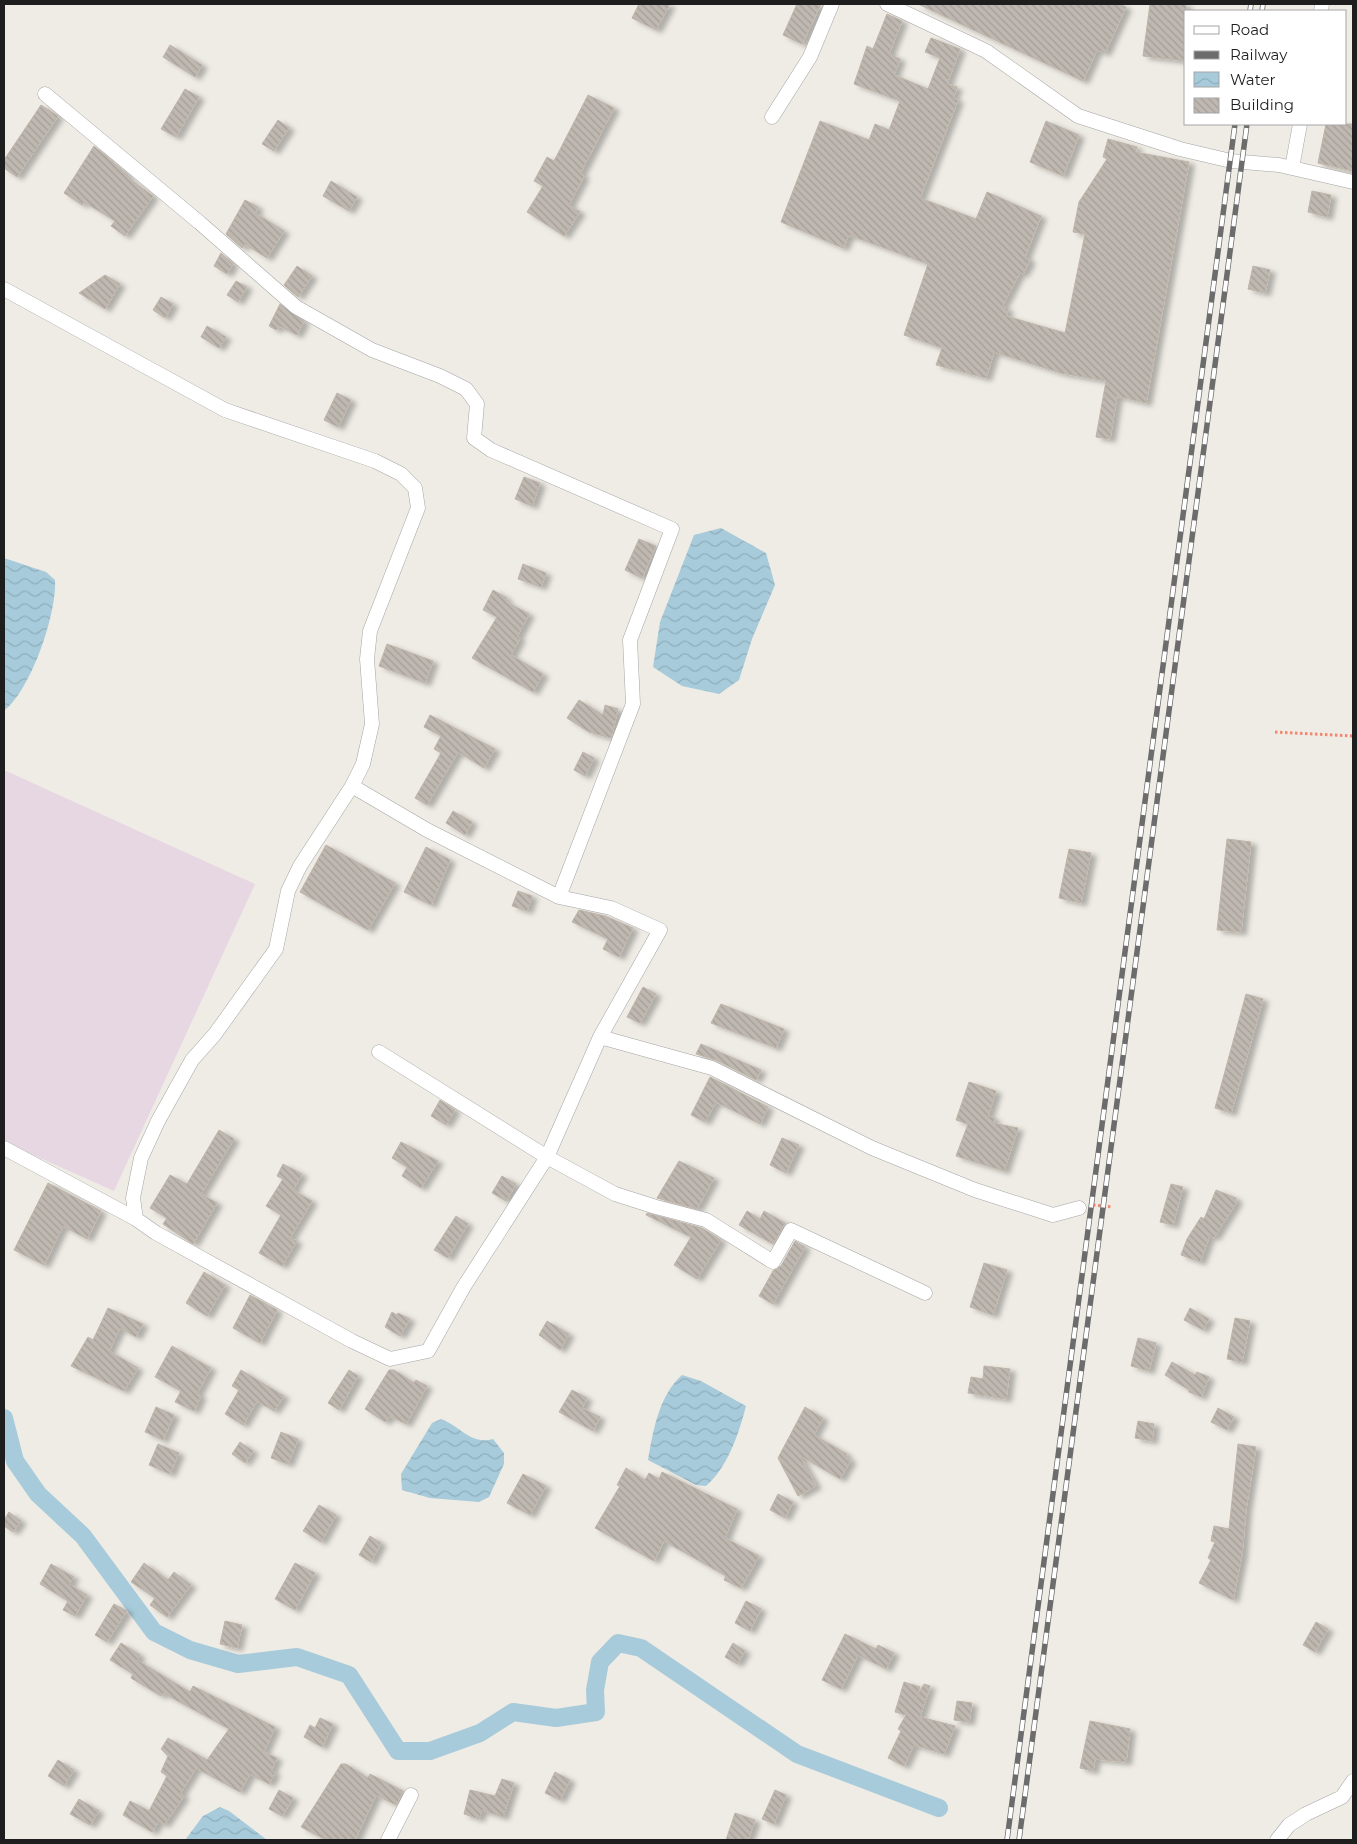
<svg xmlns="http://www.w3.org/2000/svg" width="1357" height="1844" font-family="Montserrat,sans-serif">
  <style>
    .industrial { fill: #e7d7e3 }
    .water { fill: url(#water-waves) }
    .lines { fill: none; stroke-linecap: round; stroke-linejoin: round }
    .canal { stroke: #a7cbda; stroke-width: 18 }
    .building { fill: url(#building-back-hatch); stroke: #bfb4a8; filter: url(#shadow) }
    .street-casing { stroke: #a5a5a5; stroke-width: 15 }
    .path { stroke: #f28772; stroke-width: 3; stroke-dasharray: 2.5 2.5; stroke-linecap: butt }
    .street { stroke: #fff; stroke-width: 14 }
    .rail-casing { stroke: #6c6c6c; stroke-width: 5.5 }
    .rail { stroke: #fff; stroke-width: 4; stroke-dasharray: 11; stroke-linecap: butt }
  </style>
  <defs>
    <pattern id="water-waves" width="16" height="10" patternUnits="userSpaceOnUse" patternTransform="scale(1.25)"><rect width="16" height="10" fill="#a7cbda"/><path d="M0 5q4-4 8 0t8 0" fill="none" stroke="#8faebb"/></pattern>
    <pattern id="building-back-hatch" width="6" height="6" patternUnits="userSpaceOnUse" patternTransform="scale(1.25)"><rect width="6" height="6" fill="#bfb8b1"/><path d="M-1 5l2 2M0 0l6 6M5-1l2 2" fill="none" stroke="#a49e98"/></pattern>
    <filter id="shadow"><feDropShadow dx="5.5" dy="3" stdDeviation="2.5" flood-color="#0004"/></filter>
  </defs>
  <rect width="100%" height="100%" fill="#efece5"/>
  <!-- industrial -->
  <path class="industrial" d="M 4,770 L 255,884 L 114,1191 L 4,1142 Z"/>
  <!-- water -->
  <path class="water" d="M 721,528 L 766,553 L 775,585 L 752,639 L 739,680 L 719,694 L 682,686 L 653,667 L 660,622 L 694,535 Z
    M 4,558 L 46,572 L 55,580 C 57,614 31,690 4,711 Z
    M 682,1375 L 701,1381 L 746,1406 C 739,1433 728,1467 706,1486 L 696,1485 L 648,1460 C 653,1431 659,1395 682,1375 Z
    M 441,1419 C 462,1427 470,1445 493,1439 L 504,1453 L 504,1464 L 489,1497 L 479,1502 L 430,1498 L 402,1490 L 401,1474 L 432,1423 Z
    M 220,1807 L 229,1811 L 267,1840 L 185,1840 L 203,1816 Z"/>
  <g class="lines">
    <!-- canal -->
    <path class="canal" d="M 4,1418 L 15,1461 L 38,1494 L 83,1536 L 154,1632 L 190,1650 L 238,1664 L 297,1657 L 349,1675 L 398,1751 L 430,1751 L 480,1733 L 513,1712 L 556,1718 L 596,1712 L 595,1690 L 600,1662 L 618,1643 L 641,1648 L 797,1754 L 939,1808"/>
  </g>
  <!-- building -->
  <path class="building" d="M 639,4 L 670,4 L 656,30 L 632,18 Z
    M 797,4 L 821,4 L 802,44 L 783,35 Z
    M 918,4 L 1119,4 L 1126,7 L 1105,53 L 1097,50 L 1083,81 Z
    M 1150,4 L 1186,4 L 1186,61 L 1143,56 Z
    M 887,14 L 902,21 L 889,54 L 900,59 L 894,75 L 928,89 L 940,58 L 925,52 L 931,38 L 960,49 L 947,84 L 957,87 L 953,98 L 958,100 L 920,198 L 976,219 L 987,192 L 1041,216 L 1025,257 L 1030,260 L 1023,274 L 1020,272 L 1002,307 L 1008,309 L 1006,316 L 1065,333 L 1085,234 L 1073,232 L 1079,202 L 1107,159 L 1103,157 L 1108,139 L 1137,147 L 1135,152 L 1189,162 L 1146,403 L 1117,396 L 1110,439 L 1096,437 L 1106,381 L 1061,373 L 994,352 L 986,378 L 936,365 L 942,348 L 904,335 L 928,264 L 849,235 L 843,248 L 781,222 L 820,121 L 869,140 L 875,124 L 889,130 L 900,101 L 854,84 L 867,46 L 873,49 Z
    M 170,45 L 202,65 L 195,77 L 163,57 Z
    M 185,89 L 199,97 L 176,137 L 161,129 Z
    M 588,95 L 614,108 L 580,174 L 584,176 L 569,205 L 580,212 L 564,236 L 527,212 L 543,186 L 534,181 L 547,157 L 554,161 Z
    M 41,105 L 58,116 L 17,177 L 4,168 L 4,160 Z
    M 278,120 L 289,128 L 274,151 L 262,144 Z
    M 1046,121 L 1079,135 L 1063,176 L 1030,162 Z
    M 1326,124 L 1353,124 L 1353,171 L 1318,163 Z
    M 94,146 L 128,175 L 127,177 L 153,196 L 125,236 L 111,226 L 115,221 L 84,202 L 82,205 L 64,193 Z
    M 331,181 L 357,197 L 349,211 L 323,196 Z
    M 1312,191 L 1331,195 L 1327,217 L 1308,212 Z
    M 245,200 L 258,207 L 255,213 L 284,231 L 267,258 L 245,244 L 242,248 L 226,234 Z
    M 221,253 L 233,264 L 227,274 L 214,266 Z
    M 297,266 L 312,276 L 298,297 L 284,285 Z
    M 1253,266 L 1270,270 L 1265,293 L 1248,289 Z
    M 105,275 L 120,284 L 105,309 L 79,293 Z
    M 236,281 L 247,287 L 238,302 L 227,295 Z
    M 161,297 L 173,304 L 165,318 L 153,310 Z
    M 280,304 L 304,321 L 297,335 L 279,326 L 276,330 L 269,326 Z
    M 207,326 L 226,337 L 219,348 L 201,337 Z
    M 337,393 L 351,400 L 338,427 L 324,420 Z
    M 524,477 L 540,483 L 532,506 L 515,499 Z
    M 639,539 L 656,546 L 642,578 L 625,570 Z
    M 523,564 L 546,573 L 541,587 L 518,579 Z
    M 493,590 L 507,598 L 505,601 L 529,614 L 517,637 L 520,638 L 511,655 L 543,674 L 533,692 L 472,658 L 497,617 L 483,610 Z
    M 387,644 L 433,661 L 425,683 L 379,666 Z
    M 579,700 L 603,715 L 605,705 L 618,709 L 611,738 L 589,732 L 567,718 Z
    M 430,715 L 495,749 L 484,768 L 458,752 L 427,805 L 415,798 L 441,753 L 434,749 L 441,736 L 424,727 Z
    M 583,752 L 594,758 L 585,776 L 574,770 Z
    M 453,811 L 472,822 L 465,835 L 446,823 Z
    M 1227,839 L 1251,842 L 1241,932 L 1217,930 Z
    M 326,845 L 395,883 L 368,930 L 300,892 Z
    M 426,847 L 450,860 L 431,905 L 404,892 Z
    M 1069,849 L 1091,853 L 1081,903 L 1059,898 Z
    M 518,891 L 532,896 L 527,911 L 512,906 Z
    M 579,910 L 605,916 L 633,928 L 619,957 L 603,949 L 608,939 L 572,922 Z
    M 643,987 L 656,994 L 640,1023 L 627,1017 Z
    M 1246,994 L 1263,999 L 1231,1113 L 1215,1108 Z
    M 721,1004 L 784,1029 L 776,1048 L 711,1023 Z
    M 701,1044 L 761,1070 L 756,1080 L 716,1060 L 696,1054 Z
    M 710,1077 L 768,1107 L 760,1124 L 716,1102 L 705,1122 L 691,1115 Z
    M 969,1082 L 996,1091 L 988,1116 L 995,1118 L 993,1123 L 1018,1128 L 1004,1171 L 956,1156 L 968,1124 L 956,1120 Z
    M 440,1100 L 455,1110 L 446,1125 L 431,1116 Z
    M 219,1130 L 234,1139 L 201,1194 L 217,1203 L 193,1244 L 163,1224 L 167,1218 L 150,1208 L 170,1175 L 187,1184 Z
    M 782,1138 L 799,1145 L 786,1173 L 770,1165 Z
    M 401,1142 L 438,1161 L 421,1188 L 402,1176 L 407,1167 L 392,1158 Z
    M 679,1161 L 714,1178 L 697,1209 L 657,1198 Z
    M 283,1164 L 302,1174 L 293,1190 L 312,1201 L 290,1238 L 297,1241 L 282,1266 L 259,1253 L 281,1215 L 266,1206 L 283,1179 L 277,1176 Z
    M 502,1176 L 516,1184 L 506,1201 L 492,1193 Z
    M 48,1183 L 101,1211 L 87,1239 L 63,1226 L 44,1265 L 14,1250 Z
    M 1171,1184 L 1183,1187 L 1173,1225 L 1160,1222 Z
    M 1216,1190 L 1236,1198 L 1236,1203 L 1214,1238 L 1210,1235 L 1200,1262 L 1181,1255 L 1187,1239 L 1201,1217 L 1204,1219 Z
    M 747,1211 L 760,1219 L 764,1211 L 785,1223 L 773,1244 L 739,1225 Z
    M 647,1213 L 702,1228 L 721,1240 L 697,1279 L 674,1265 L 691,1237 L 646,1215 Z
    M 456,1216 L 468,1224 L 448,1258 L 434,1250 Z
    M 795,1241 L 805,1247 L 773,1304 L 759,1296 L 773,1271 L 781,1266 Z
    M 984,1263 L 1007,1270 L 993,1315 L 970,1307 Z
    M 204,1272 L 225,1285 L 207,1316 L 186,1303 Z
    M 250,1295 L 277,1310 L 260,1343 L 233,1328 Z
    M 108,1308 L 143,1324 L 136,1337 L 120,1328 L 109,1351 L 138,1368 L 124,1391 L 71,1366 L 88,1337 L 93,1340 Z
    M 1190,1308 L 1209,1319 L 1203,1330 L 1184,1320 Z
    M 392,1312 L 397,1315 L 398,1313 L 410,1319 L 400,1336 L 385,1327 Z
    M 1235,1318 L 1250,1321 L 1242,1362 L 1227,1359 Z
    M 547,1321 L 569,1334 L 560,1350 L 539,1335 Z
    M 1138,1338 L 1156,1343 L 1149,1371 L 1131,1366 Z
    M 172,1346 L 211,1368 L 197,1394 L 201,1396 L 194,1411 L 175,1402 L 181,1391 L 155,1377 Z
    M 1172,1362 L 1195,1375 L 1197,1372 L 1209,1377 L 1201,1397 L 1189,1392 L 1189,1390 L 1165,1375 Z
    M 984,1366 L 1010,1369 L 1006,1399 L 968,1393 L 971,1377 L 983,1379 Z
    M 241,1370 L 284,1396 L 274,1411 L 257,1401 L 243,1425 L 225,1414 L 239,1390 L 232,1386 Z
    M 349,1370 L 358,1376 L 339,1410 L 328,1403 Z
    M 389,1370 L 394,1370 L 414,1383 L 416,1380 L 427,1386 L 406,1424 L 390,1416 L 385,1422 L 365,1409 Z
    M 572,1390 L 587,1398 L 582,1408 L 600,1417 L 593,1431 L 559,1412 Z
    M 156,1407 L 174,1415 L 163,1440 L 145,1432 Z
    M 805,1407 L 823,1418 L 814,1435 L 847,1454 L 845,1457 L 851,1460 L 840,1479 L 799,1455 L 816,1486 L 798,1496 L 778,1458 Z
    M 1218,1408 L 1234,1417 L 1227,1430 L 1211,1422 Z
    M 1138,1421 L 1154,1424 L 1152,1441 L 1135,1438 Z
    M 281,1432 L 298,1439 L 288,1464 L 271,1458 Z
    M 240,1442 L 253,1451 L 245,1463 L 232,1454 Z
    M 158,1444 L 179,1453 L 170,1474 L 149,1465 Z
    M 1238,1444 L 1256,1447 L 1246,1509 L 1242,1555 L 1233,1600 L 1199,1583 L 1211,1560 L 1208,1558 L 1215,1542 L 1211,1541 L 1214,1526 L 1229,1529 Z
    M 626,1468 L 645,1480 L 649,1473 L 659,1479 L 662,1472 L 737,1509 L 725,1538 L 759,1556 L 741,1588 L 724,1580 L 726,1576 L 664,1541 L 654,1561 L 595,1528 L 620,1486 L 617,1485 Z
    M 523,1474 L 546,1486 L 530,1515 L 507,1503 Z
    M 778,1494 L 793,1502 L 785,1518 L 770,1510 Z
    M 319,1505 L 336,1515 L 321,1542 L 303,1531 Z
    M 9,1512 L 21,1521 L 13,1532 L 4,1526 L 4,1520 Z
    M 370,1536 L 381,1543 L 371,1562 L 359,1555 Z
    M 144,1563 L 168,1580 L 174,1572 L 191,1585 L 167,1617 L 150,1605 L 155,1598 L 131,1582 Z
    M 295,1563 L 315,1573 L 295,1610 L 275,1599 Z
    M 51,1564 L 74,1577 L 69,1584 L 87,1595 L 75,1616 L 63,1610 L 68,1601 L 40,1584 Z
    M 746,1601 L 761,1609 L 750,1631 L 735,1623 Z
    M 114,1604 L 127,1611 L 107,1642 L 95,1635 Z
    M 225,1621 L 242,1625 L 237,1648 L 220,1644 Z
    M 1316,1622 L 1328,1629 L 1315,1652 L 1303,1645 Z
    M 845,1634 L 876,1649 L 878,1645 L 894,1653 L 886,1669 L 858,1655 L 841,1689 L 822,1680 Z
    M 121,1643 L 140,1655 L 137,1660 L 190,1692 L 193,1686 L 275,1727 L 264,1752 L 277,1758 L 271,1771 L 275,1773 L 269,1784 L 250,1774 L 240,1792 L 196,1768 L 180,1794 L 184,1796 L 164,1825 L 159,1821 L 152,1832 L 123,1815 L 130,1801 L 149,1811 L 167,1776 L 161,1772 L 168,1756 L 161,1749 L 168,1738 L 207,1760 L 229,1729 L 163,1693 L 161,1696 L 131,1678 L 133,1674 L 110,1660 Z
    M 733,1643 L 745,1651 L 737,1664 L 725,1657 Z
    M 904,1682 L 920,1687 L 916,1698 L 924,1684 L 930,1686 L 920,1717 L 955,1726 L 944,1754 L 914,1745 L 904,1766 L 888,1758 L 901,1731 L 898,1729 L 906,1715 L 895,1712 Z
    M 957,1701 L 972,1703 L 969,1722 L 954,1720 Z
    M 320,1718 L 333,1724 L 322,1747 L 304,1737 L 310,1725 L 315,1728 Z
    M 1090,1721 L 1130,1729 L 1126,1762 L 1095,1759 L 1093,1771 L 1080,1768 Z
    M 58,1760 L 74,1770 L 64,1786 L 48,1776 Z
    M 341,1764 L 346,1764 L 368,1778 L 370,1774 L 403,1791 L 396,1805 L 376,1795 L 355,1840 L 326,1840 L 301,1827 Z
    M 555,1772 L 570,1780 L 560,1800 L 545,1793 Z
    M 502,1779 L 514,1783 L 503,1817 L 482,1810 L 479,1819 L 464,1814 L 470,1790 L 495,1796 Z
    M 279,1790 L 293,1798 L 282,1816 L 269,1809 Z
    M 775,1790 L 786,1795 L 774,1824 L 762,1819 Z
    M 79,1799 L 99,1811 L 90,1825 L 70,1814 Z
    M 735,1813 L 755,1820 L 748,1840 L 726,1840 Z"/>
  <g class="lines">
    <defs>
      <path id="street" d="M 887,4 L 986,51 L 1078,116 L 1180,149 L 1231,161 L 1279,165 L 1353,182
        M 1321,11 L 1322,4
        M 45,94 L 200,223 L 296,307 L 372,350 L 440,376 L 466,389 L 477,404 L 474,438 L 491,450 L 672,529 L 630,640 L 633,704 L 559,897 L 611,908 L 660,930 L 600,1037 L 712,1068 L 872,1148 L 975,1190 L 1053,1215 L 1079,1208
        M 772,117 L 810,57 L 832,4
        M 1292,168 L 1300,124
        M 4,289 L 225,410 L 375,461 L 401,474 L 415,488 L 418,508 L 370,631 L 367,659 L 372,724 L 363,764 L 352,786 L 300,866 L 288,891 L 276,949 L 215,1034 L 192,1060 L 158,1121 L 141,1158 L 133,1198 L 136,1219 L 156,1233 L 352,1341 L 390,1359 L 428,1351 L 463,1288 L 547,1157 L 379,1052
        M 352,786 L 427,830 L 559,897
        M 600,1037 L 547,1157 L 615,1194 L 656,1207 L 706,1220 L 773,1262 L 791,1230 L 925,1293
        M 4,1148 L 136,1219
        M 388,1840 L 411,1795
        M 1277,1840 L 1289,1825 L 1306,1814 L 1342,1797 L 1353,1781"/>
    </defs>
    <!-- street casing -->
    <use href="#street" class="street-casing"/>
    <!-- path -->
    <path class="path" d="M 1275,732 L 1353,736
      M 1093,1205 L 1112,1207"/>
    <!-- street -->
    <use href="#street" class="street"/>
    <defs>
      <path id="rail" d="M 1250,11 L 1251,4
        M 1262,11 L 1263,4
        M 1007,1840 L 1235,124
        M 1019,1840 L 1247,124"/>
    </defs>
    <!-- rail casing -->
    <use href="#rail" class="rail-casing"/>
    <!-- rail -->
    <use href="#rail" class="rail"/>
  </g>
  <!-- border -->
  <rect width="1357" height="1844" fill="none" stroke="#1e1e1e" stroke-width="10"/>
  <!-- legend -->
  <rect x="1184" y="10" width="162" height="115" fill="#ffffff" stroke="#a5a5a5"/>
  <rect x="1194" y="26" width="25" height="8" fill="#ffffff" stroke="#a5a5a5"/>
  <text x="1230" y="35" font-size="15" fill="#1e1e1e">Road</text>
  <rect x="1194" y="51" width="25" height="8" fill="#6c6c6c" stroke="#a5a5a5"/>
  <text x="1230" y="60" font-size="15" fill="#1e1e1e">Railway</text>
  <rect x="1194" y="72" width="25" height="15" fill="url(#water-waves)" stroke="#a5a5a5"/>
  <text x="1230" y="85" font-size="15" fill="#1e1e1e">Water</text>
  <rect x="1194" y="98" width="25" height="15" fill="url(#building-back-hatch)" stroke="#a5a5a5"/>
  <text x="1230" y="110" font-size="15" fill="#1e1e1e">Building</text>
</svg>
